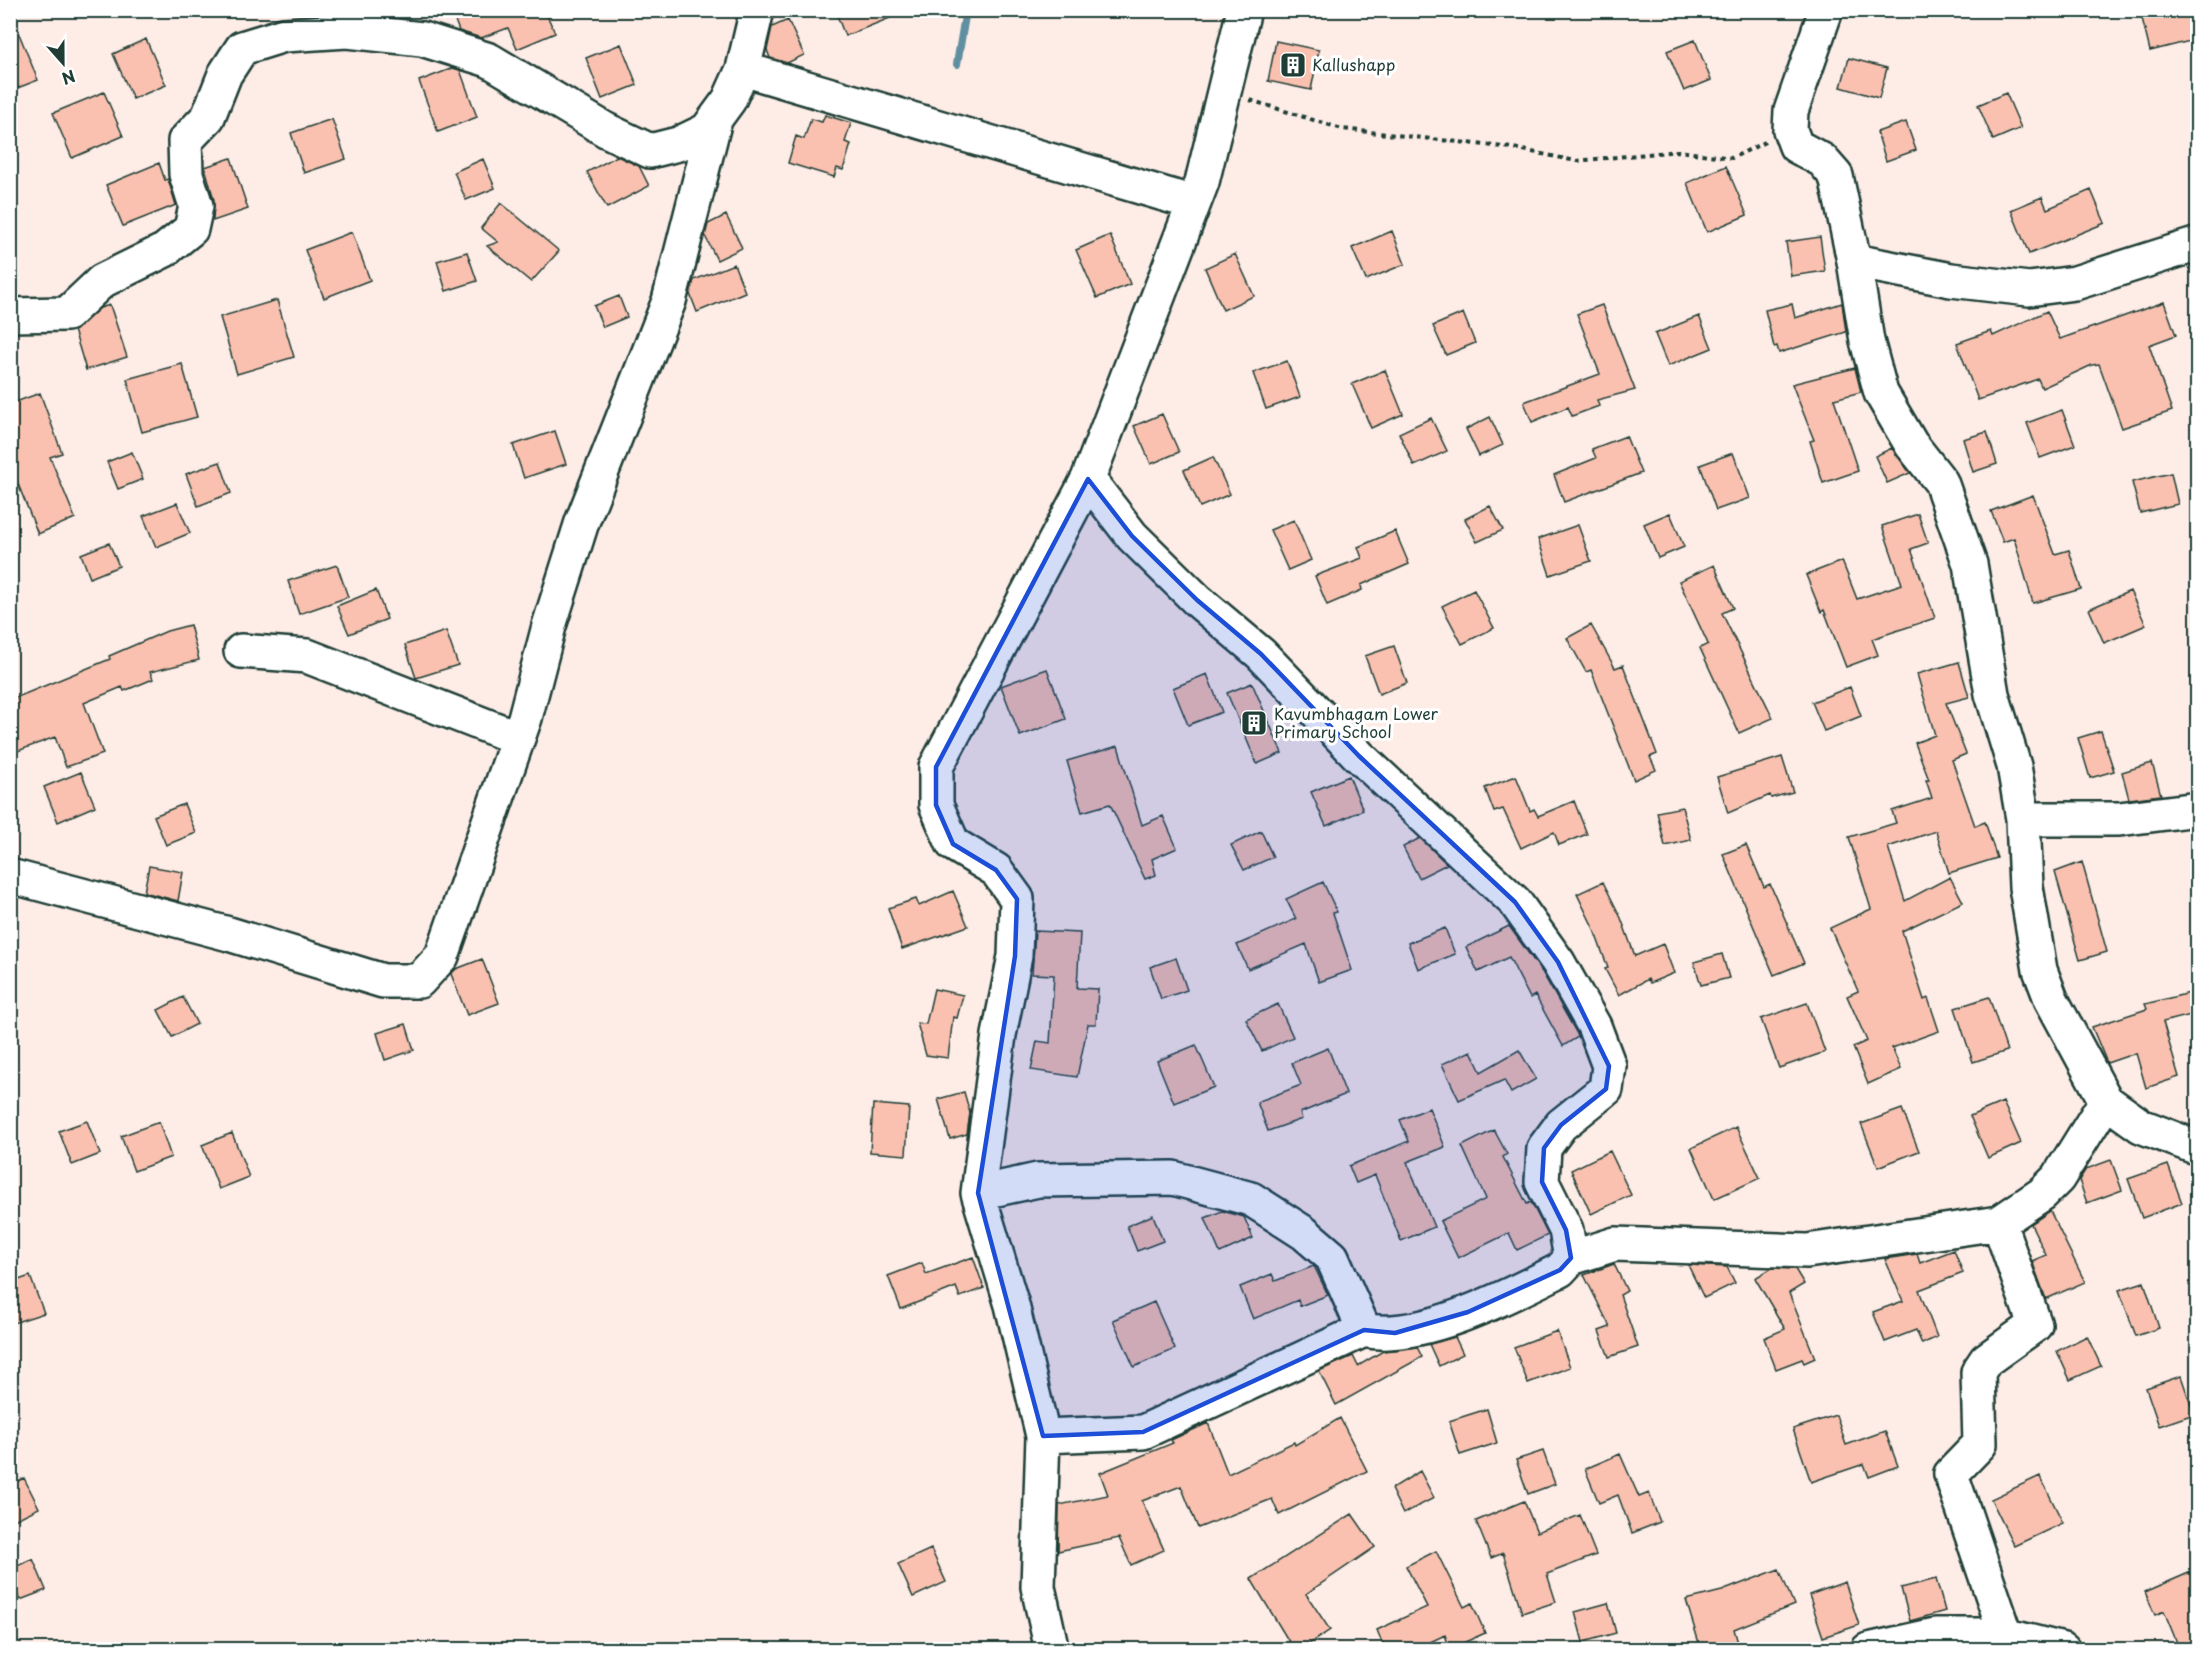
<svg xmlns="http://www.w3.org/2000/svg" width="2208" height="1660" font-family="'Playpen Sans',sans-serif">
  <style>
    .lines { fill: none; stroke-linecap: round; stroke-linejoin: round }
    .stream { stroke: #5f8fa1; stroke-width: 8 }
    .building { fill: #fac1b0; stroke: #1f3d34; stroke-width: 1.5 }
    .minor-casing { stroke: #1f3d34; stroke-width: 38 }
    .path { stroke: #1f3d34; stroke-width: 4; stroke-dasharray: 4.5 4.5; stroke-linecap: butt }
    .minor { stroke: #fff; stroke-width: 33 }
    .marked { fill: #1d4ed8; fill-opacity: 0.2; stroke: #1d4ed8; stroke-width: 4.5; stroke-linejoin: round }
    .labels { text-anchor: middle; stroke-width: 6; stroke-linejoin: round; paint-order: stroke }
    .poi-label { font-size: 16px; fill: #1f3d34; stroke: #fff; text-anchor: start }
  </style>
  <rect width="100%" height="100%" fill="#feece7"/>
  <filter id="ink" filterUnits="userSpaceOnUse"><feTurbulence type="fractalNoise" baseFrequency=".0167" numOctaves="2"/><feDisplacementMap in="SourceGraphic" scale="12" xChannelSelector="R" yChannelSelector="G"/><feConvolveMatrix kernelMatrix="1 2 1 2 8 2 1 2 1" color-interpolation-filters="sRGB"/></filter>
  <g filter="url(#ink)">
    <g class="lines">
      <!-- stream -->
      <path class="stream" d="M 957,64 L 966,10"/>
    </g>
    <!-- building -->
    <path class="building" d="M 451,10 L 548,10 L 546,13 L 555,33 L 517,49 L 508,28 L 481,38 L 459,31 Z
      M 835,10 L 905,10 L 905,12 L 845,36 Z
      M 2140,10 L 2198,10 L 2198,39 L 2150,51 Z
      M 10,12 L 38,80 L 10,91 Z
      M 788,20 L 804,55 L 787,63 L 770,58 L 767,50 L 772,27 Z
      M 146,39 L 166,85 L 133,99 L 113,54 Z
      M 1695,40 L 1711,80 L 1684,91 L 1667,51 Z
      M 1276,41 L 1319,50 L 1311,90 L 1268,81 Z
      M 621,44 L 637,85 L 602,99 L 586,58 Z
      M 1849,58 L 1887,68 L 1879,98 L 1841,87 Z
      M 453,68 L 460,70 L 477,117 L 438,132 L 419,81 Z
      M 104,92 L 123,136 L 72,158 L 53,113 Z
      M 2006,93 L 2021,128 L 1993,140 L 1978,105 Z
      M 825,115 L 851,123 L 845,142 L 851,144 L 843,170 L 837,168 L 834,177 L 788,163 L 796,136 L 804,139 L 811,119 L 822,122 Z
      M 332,119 L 346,159 L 304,173 L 291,133 Z
      M 1906,122 L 1916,150 L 1886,161 L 1877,132 Z
      M 617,156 L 639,166 L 649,186 L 607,208 L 587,172 Z
      M 231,158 L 248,209 L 213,221 L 214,200 L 205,167 Z
      M 483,159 L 495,188 L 466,200 L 454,172 Z
      M 159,163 L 165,180 L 168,179 L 176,205 L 123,226 L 106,185 Z
      M 1726,166 L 1747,215 L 1707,232 L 1687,183 Z
      M 2091,190 L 2105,223 L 2029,254 L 2011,210 L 2042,197 L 2047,209 Z
      M 501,203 L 559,251 L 531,282 L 487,246 L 498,242 L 481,228 Z
      M 726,215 L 742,248 L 717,260 L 705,236 L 708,224 Z
      M 1392,231 L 1405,264 L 1366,280 L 1352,248 Z
      M 352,232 L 370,280 L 324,298 L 305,250 Z
      M 1110,235 L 1130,284 L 1097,298 L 1076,250 Z
      M 1820,237 L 1825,271 L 1791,276 L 1786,242 Z
      M 467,252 L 477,281 L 446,291 L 437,261 Z
      M 1235,254 L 1254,296 L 1223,310 L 1205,268 Z
      M 734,264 L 745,292 L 697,312 L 690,294 L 694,280 Z
      M 619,296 L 627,317 L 603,327 L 594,306 Z
      M 277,300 L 294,357 L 237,374 L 220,317 Z
      M 2164,302 L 2176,335 L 2149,345 L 2172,411 L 2122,428 L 2099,364 L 2092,365 L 2042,388 L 2038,379 L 1978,400 L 1957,343 L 1991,331 L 1993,336 L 2047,311 L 2060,339 Z
      M 1842,303 L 1846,332 L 1779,353 L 1777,346 L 1774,347 L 1765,310 L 1792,304 L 1795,318 Z
      M 110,305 L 127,357 L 86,370 L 74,330 L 100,308 Z
      M 1602,305 L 1635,390 L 1597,400 L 1599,406 L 1572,416 L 1568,407 L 1532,422 L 1524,402 L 1600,374 L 1577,314 Z
      M 1463,313 L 1475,343 L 1446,355 L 1433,326 Z
      M 1699,316 L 1712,348 L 1668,366 L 1655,334 Z
      M 1287,361 L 1300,397 L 1266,409 L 1253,373 Z
      M 182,364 L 197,417 L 142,432 L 127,379 Z
      M 1855,368 L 1861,392 L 1834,399 L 1858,471 L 1823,483 L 1810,441 L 1814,440 L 1792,384 Z
      M 1385,370 L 1403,414 L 1371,428 L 1352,384 Z
      M 40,393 L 62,453 L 50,457 L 75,518 L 38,534 L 10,464 L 10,404 Z
      M 2062,410 L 2075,445 L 2040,458 L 2027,423 Z
      M 1162,414 L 1179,452 L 1151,464 L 1134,426 Z
      M 1490,417 L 1503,445 L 1479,456 L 1466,429 Z
      M 1431,418 L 1447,451 L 1414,466 L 1399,433 Z
      M 555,431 L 566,464 L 524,478 L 513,445 Z
      M 1987,432 L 1997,464 L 1973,472 L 1963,439 Z
      M 1626,436 L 1641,473 L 1564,502 L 1554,475 L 1596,458 L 1592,449 Z
      M 1892,448 L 1910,473 L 1887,483 L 1875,456 Z
      M 132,452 L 143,479 L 118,489 L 107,462 Z
      M 1733,453 L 1750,498 L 1716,510 L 1700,465 Z
      M 1213,457 L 1230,494 L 1200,507 L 1184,470 Z
      M 220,462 L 231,493 L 198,506 L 186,474 Z
      M 2171,473 L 2178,504 L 2140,513 L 2132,482 Z
      M 2033,495 L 2055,554 L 2069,550 L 2081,589 L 2033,603 L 2014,538 L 2003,542 L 1991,511 Z
      M 177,503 L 190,533 L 156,547 L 143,516 Z
      M 1490,506 L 1503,530 L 1477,542 L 1465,519 Z
      M 1670,513 L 1684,547 L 1658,558 L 1644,524 Z
      M 1918,514 L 1928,543 L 1911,549 L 1935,618 L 1872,639 L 1878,655 L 1846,667 L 1824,610 L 1821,612 L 1806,575 L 1842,561 L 1857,599 L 1902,584 L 1882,526 Z
      M 1294,520 L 1311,560 L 1288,570 L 1270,530 Z
      M 1578,525 L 1591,561 L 1550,575 L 1538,539 Z
      M 1395,531 L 1409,564 L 1361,585 L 1362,590 L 1327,605 L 1315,576 L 1362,558 L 1358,547 Z
      M 109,543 L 119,566 L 90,578 L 81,554 Z
      M 337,565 L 348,597 L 299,614 L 288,581 Z
      M 1714,565 L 1733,608 L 1722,613 L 1773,718 L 1739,733 L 1700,648 L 1708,644 L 1679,581 Z
      M 376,590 L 387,619 L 349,634 L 337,606 Z
      M 1474,590 L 1494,628 L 1462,644 L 1442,606 Z
      M 2130,591 L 2146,625 L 2104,643 L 2089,609 Z
      M 190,625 L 199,660 L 150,672 L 153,679 L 124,691 L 122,687 L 84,703 L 103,754 L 66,767 L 55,737 L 10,754 L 10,700 L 110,659 L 109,656 L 167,631 Z
      M 1591,625 L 1615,668 L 1623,665 L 1657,754 L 1650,757 L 1656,770 L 1634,780 L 1591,670 L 1586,672 L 1567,638 Z
      M 446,631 L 458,665 L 416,678 L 405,645 Z
      M 1394,646 L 1407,683 L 1379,694 L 1365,656 Z
      M 1959,662 L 1969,697 L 1946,703 L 1966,754 L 1952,760 L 1975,826 L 1985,822 L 1997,858 L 1949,873 L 1936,831 L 1888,847 L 1905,901 L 1950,877 L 1963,902 L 1902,931 L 1924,1000 L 1928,998 L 1939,1031 L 1892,1048 L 1901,1069 L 1868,1084 L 1853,1047 L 1867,1041 L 1847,996 L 1858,991 L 1830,928 L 1871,909 L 1849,837 L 1896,823 L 1892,811 L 1932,798 L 1926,780 L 1929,780 L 1915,743 L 1935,735 L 1917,674 Z
      M 1047,669 L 1066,719 L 1020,736 L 1001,686 Z
      M 1207,674 L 1222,712 L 1188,725 L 1173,688 Z
      M 1252,683 L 1282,753 L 1257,764 L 1227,693 Z
      M 1850,687 L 1861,716 L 1824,731 L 1812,702 Z
      M 2101,731 L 2114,771 L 2090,778 L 2078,738 Z
      M 1118,746 L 1142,825 L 1163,816 L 1177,848 L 1152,859 L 1156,875 L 1145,879 L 1110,804 L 1082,812 L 1067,761 Z
      M 1782,757 L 1793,792 L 1771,798 L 1770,795 L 1728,813 L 1717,777 Z
      M 2152,763 L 2161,795 L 2129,799 L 2122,772 Z
      M 81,772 L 95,806 L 58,822 L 44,787 Z
      M 1349,776 L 1363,810 L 1326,826 L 1311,792 Z
      M 1516,776 L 1530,811 L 1534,809 L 1538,816 L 1574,801 L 1587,834 L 1559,845 L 1554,832 L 1521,848 L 1503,809 L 1494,812 L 1485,788 Z
      M 184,804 L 196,833 L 166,845 L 154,816 Z
      M 1682,807 L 1691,840 L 1665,846 L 1657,812 Z
      M 1261,831 L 1273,857 L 1244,870 L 1231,845 Z
      M 1420,838 L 1447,864 L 1419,878 L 1403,847 Z
      M 1746,845 L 1764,887 L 1770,884 L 1804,963 L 1774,975 L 1723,854 Z
      M 2082,862 L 2107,952 L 2080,960 L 2055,872 Z
      M 149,866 L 183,872 L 178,901 L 144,892 Z
      M 1323,882 L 1337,912 L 1333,913 L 1352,970 L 1319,982 L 1306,944 L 1248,969 L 1237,945 L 1296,919 L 1286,899 Z
      M 1603,882 L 1621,918 L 1635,956 L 1663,944 L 1674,973 L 1650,983 L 1648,979 L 1619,995 L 1605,969 L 1608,968 L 1593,927 L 1577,894 Z
      M 953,891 L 968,926 L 902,949 L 888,908 L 916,899 L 919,906 Z
      M 1509,926 L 1542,972 L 1577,1034 L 1578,1037 L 1563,1046 L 1535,995 L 1530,998 L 1509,957 L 1478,972 L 1466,947 Z
      M 1445,928 L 1455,954 L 1418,969 L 1408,943 Z
      M 1035,931 L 1080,933 L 1077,988 L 1098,989 L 1096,1024 L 1088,1024 L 1077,1077 L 1031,1070 L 1037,1041 L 1050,1043 L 1054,975 L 1032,974 Z
      M 1722,954 L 1729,978 L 1701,985 L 1694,962 Z
      M 1176,958 L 1187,990 L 1161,999 L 1150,967 Z
      M 482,959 L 499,1003 L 467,1015 L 451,974 L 456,969 Z
      M 934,989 L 963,995 L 957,1018 L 953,1017 L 948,1058 L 926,1055 L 917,1023 L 926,1024 Z
      M 2190,993 L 2195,1014 L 2163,1022 L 2179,1077 L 2146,1088 L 2136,1053 L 2107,1063 L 2092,1027 L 2147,1009 L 2145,1004 Z
      M 183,997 L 197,1024 L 172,1037 L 158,1010 Z
      M 1989,997 L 2007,1051 L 1973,1062 L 1955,1008 Z
      M 1807,1003 L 1825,1052 L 1779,1068 L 1761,1019 Z
      M 1278,1004 L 1293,1037 L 1262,1051 L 1246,1019 Z
      M 406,1024 L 414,1050 L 385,1060 L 377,1033 Z
      M 1196,1045 L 1214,1087 L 1174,1103 L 1157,1061 Z
      M 1328,1048 L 1346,1094 L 1300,1113 L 1302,1119 L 1268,1131 L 1257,1102 L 1301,1085 L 1292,1063 Z
      M 1519,1050 L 1536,1079 L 1511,1093 L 1504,1080 L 1459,1100 L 1442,1064 L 1471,1051 L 1481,1072 Z
      M 964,1092 L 970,1113 L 967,1134 L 950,1139 L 938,1099 Z
      M 2003,1102 L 2021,1143 L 1988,1158 L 1970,1116 Z
      M 873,1104 L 909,1107 L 906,1155 L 870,1152 Z
      M 1429,1108 L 1445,1147 L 1407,1162 L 1434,1227 L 1401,1241 L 1375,1175 L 1356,1183 L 1349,1166 L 1409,1141 L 1400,1120 Z
      M 1902,1109 L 1919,1151 L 1878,1167 L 1861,1124 Z
      M 87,1121 L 100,1154 L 72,1165 L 59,1131 Z
      M 159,1122 L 171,1157 L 134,1171 L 121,1136 Z
      M 1736,1127 L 1760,1178 L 1714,1199 L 1691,1148 Z
      M 1494,1130 L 1507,1154 L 1503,1157 L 1527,1204 L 1531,1202 L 1548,1235 L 1517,1250 L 1509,1233 L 1458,1258 L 1440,1221 L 1486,1199 L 1462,1146 Z
      M 232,1133 L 249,1177 L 219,1189 L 202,1145 Z
      M 1610,1151 L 1631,1195 L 1591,1214 L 1571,1170 Z
      M 2111,1160 L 2122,1190 L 2087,1203 L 2079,1180 L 2086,1169 Z
      M 2168,1165 L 2182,1203 L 2142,1218 L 2128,1179 Z
      M 1222,1211 L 1244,1217 L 1253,1238 L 1220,1253 L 1205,1218 Z
      M 2050,1211 L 2085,1282 L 2046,1299 L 2032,1261 L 2046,1255 L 2031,1224 Z
      M 1153,1215 L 1163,1241 L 1137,1251 L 1127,1226 Z
      M 1954,1250 L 1963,1273 L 1919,1290 L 1937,1337 L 1922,1344 L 1916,1330 L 1885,1342 L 1873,1312 L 1903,1301 L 1885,1259 L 1917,1254 L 1920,1263 Z
      M 973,1257 L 984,1288 L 960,1297 L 956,1287 L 901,1309 L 888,1276 L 922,1263 L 926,1274 Z
      M 1614,1264 L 1627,1291 L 1620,1295 L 1638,1347 L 1609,1357 L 1599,1331 L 1610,1327 L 1584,1275 Z
      M 1688,1265 L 1727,1267 L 1735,1283 L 1704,1298 Z
      M 1314,1266 L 1328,1295 L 1300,1306 L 1298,1300 L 1253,1319 L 1240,1287 L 1272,1274 L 1275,1281 Z
      M 1772,1268 L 1795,1269 L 1804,1284 L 1789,1293 L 1815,1358 L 1804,1363 L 1802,1359 L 1776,1369 L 1764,1338 L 1785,1329 L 1755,1278 Z
      M 30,1276 L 44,1313 L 10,1324 L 10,1283 Z
      M 2144,1282 L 2159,1328 L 2136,1336 L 2119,1290 Z
      M 1154,1302 L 1175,1349 L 1134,1367 L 1113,1320 Z
      M 1557,1331 L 1570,1367 L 1528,1383 L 1514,1347 Z
      M 2087,1336 L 2101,1366 L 2070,1380 L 2057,1351 Z
      M 1455,1337 L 1463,1354 L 1439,1366 L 1429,1344 Z
      M 1417,1347 L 1422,1357 L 1336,1405 L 1319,1371 L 1353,1356 L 1358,1366 L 1383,1351 Z
      M 2181,1376 L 2194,1414 L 2159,1426 L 2146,1388 Z
      M 1487,1409 L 1497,1443 L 1460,1455 L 1449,1421 Z
      M 1836,1415 L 1846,1445 L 1885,1431 L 1898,1466 L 1869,1477 L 1864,1464 L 1811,1482 L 1793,1429 Z
      M 1340,1418 L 1367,1471 L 1279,1515 L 1272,1499 L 1198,1528 L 1181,1486 L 1142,1501 L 1164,1550 L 1131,1565 L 1119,1538 L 1058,1551 L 1059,1505 L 1108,1495 L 1100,1473 L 1173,1443 L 1171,1440 L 1208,1423 L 1228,1474 L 1294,1442 L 1295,1445 Z
      M 1543,1451 L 1555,1484 L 1528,1494 L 1516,1460 Z
      M 1620,1454 L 1639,1497 L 1649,1493 L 1660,1522 L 1632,1533 L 1618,1495 L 1599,1503 L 1585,1469 Z
      M 1420,1471 L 1434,1498 L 1403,1514 L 1391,1489 Z
      M 2040,1476 L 2063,1523 L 2014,1546 L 1991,1499 Z
      M 24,1478 L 39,1508 L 10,1522 L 10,1485 Z
      M 1524,1501 L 1537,1532 L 1580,1515 L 1596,1555 L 1547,1574 L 1556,1602 L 1522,1613 L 1503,1553 L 1491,1558 L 1476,1521 Z
      M 1352,1514 L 1375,1547 L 1306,1594 L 1330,1630 L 1300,1650 L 1294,1650 L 1251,1579 Z
      M 931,1549 L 946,1582 L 913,1597 L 898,1564 Z
      M 1436,1551 L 1464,1607 L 1472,1603 L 1485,1633 L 1450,1649 L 1445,1635 L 1413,1650 L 1385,1650 L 1377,1630 L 1427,1607 L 1406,1566 Z
      M 33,1559 L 46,1590 L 20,1600 L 10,1577 L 10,1569 Z
      M 1779,1569 L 1794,1605 L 1734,1629 L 1740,1650 L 1701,1650 L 1686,1600 L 1722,1591 Z
      M 2198,1569 L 2198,1644 L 2180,1650 L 2164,1611 L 2155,1615 L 2145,1592 Z
      M 1936,1579 L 1945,1611 L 1910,1621 L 1901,1588 Z
      M 1845,1582 L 1859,1625 L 1823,1637 L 1809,1595 Z
      M 1608,1603 L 1616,1633 L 1583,1642 L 1575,1612 Z"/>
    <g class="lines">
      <defs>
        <path id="minor" d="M 1826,10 L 1791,111 L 1790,130 L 1796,146 L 1822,160 L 1836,176 L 1854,261 L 1951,280 L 2029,289 L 2075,283 L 2198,244
          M 743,69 L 1194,203
          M 10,315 L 67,314 L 102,281 L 165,250 L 191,229 L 196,206 L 186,174 L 185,141 L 208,117 L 225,74 L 242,48 L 284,35 L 347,31 L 422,39 L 489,60 L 606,130 L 650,151 L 678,144 L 707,130 L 729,100 L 743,69 L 757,10
          M 241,651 L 307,656 L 518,738
          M 2023,819 L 2119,819 L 2198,809
          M 10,876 L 229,934 L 383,981 L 419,981 L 442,956 L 525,718 L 549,626 L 582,522 L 669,301 L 715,120
          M 2106,1101 L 2141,1126 L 2198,1148
          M 978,1193 L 1038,1180 L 1173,1178 L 1251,1199 L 1304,1233 L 1332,1257 L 1364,1330 C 1419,1343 1510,1295 1560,1270 L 1571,1258 L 1566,1230 L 1542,1182 L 1544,1148 L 1561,1125 L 1606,1089 L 1609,1066 L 1594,1026 L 1558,962 L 1515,902 L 1359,756 L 1261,654 L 1197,600 L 1132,536 L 1088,479
          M 1999,1223 L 2035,1325 L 1986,1360 L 1978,1372 L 1980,1444 L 1951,1474 L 2011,1650
          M 1571,1258 L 1615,1244 L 1807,1251 L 1999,1223 L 2042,1194 L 2058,1178 L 2106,1101 L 2051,999 L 2040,970 L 2026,887 L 2023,819 L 2014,766 L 1992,694 L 1970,564 L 1941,482 L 1911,444 L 1881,393 L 1867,341 L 1854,261
          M 1043,1436 L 1143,1432 L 1364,1330
          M 1052,1650 L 1038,1587 L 1043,1436 L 1012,1305 L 978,1193 L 999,1035 L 1015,956 L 1017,899 L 996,870 L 953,844 L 936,805 L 936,767 L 1088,479 L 1202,182 L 1244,10
          M 1868,1650 L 1935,1635 L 2004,1635 L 2063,1650"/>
      </defs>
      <!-- minor casing -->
      <use href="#minor" class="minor-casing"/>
      <!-- path -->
      <path class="path" d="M 1250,100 L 1342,129 L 1513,148 L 1576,161 L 1678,151 L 1732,158 L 1765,142"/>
      <!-- minor -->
      <use href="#minor" class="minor"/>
    </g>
  </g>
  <!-- marked area -->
  <path class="marked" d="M 1088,479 L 1132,536 L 1197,600 L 1261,654 L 1359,756 L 1515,902 L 1558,962 L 1609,1066 L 1606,1089 L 1561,1125 L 1544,1148 L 1542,1182 L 1566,1230 L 1571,1258 L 1560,1270 L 1468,1312 L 1395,1333 L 1364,1330 L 1143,1432 L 1043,1436 L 978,1193 L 1015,956 L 1017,899 L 996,870 L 953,844 L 936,805 L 936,767 Z"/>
  <!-- icons -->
  <defs>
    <symbol id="building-square" viewBox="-11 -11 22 22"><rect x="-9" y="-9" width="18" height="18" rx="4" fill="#1f3d34" stroke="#fff"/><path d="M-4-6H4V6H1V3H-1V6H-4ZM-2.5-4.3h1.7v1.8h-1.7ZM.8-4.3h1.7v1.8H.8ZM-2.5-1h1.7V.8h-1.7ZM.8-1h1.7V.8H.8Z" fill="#fff"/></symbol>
  </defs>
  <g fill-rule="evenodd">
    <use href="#building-square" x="1278" y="50" width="30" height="30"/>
    <use href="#building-square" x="1239" y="708" width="30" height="30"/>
  </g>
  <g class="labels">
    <!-- poi labels -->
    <g class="poi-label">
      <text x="1312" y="71">Kallushapp</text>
      <text x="1274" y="720">Kavumbhagam Lower<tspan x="1274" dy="18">Primary School</tspan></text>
    </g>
  </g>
  <!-- margin -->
  <rect width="2208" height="1660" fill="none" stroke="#fff" stroke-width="36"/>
  <rect x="18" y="18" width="2172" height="1624" fill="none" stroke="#1f3d34" stroke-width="2" filter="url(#ink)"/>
  <!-- north arrow -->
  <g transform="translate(63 63) rotate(159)" stroke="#ffffff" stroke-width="4.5" paint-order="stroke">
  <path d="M0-4.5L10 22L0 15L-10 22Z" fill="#1f3d34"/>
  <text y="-9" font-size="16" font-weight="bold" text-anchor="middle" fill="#1f3d34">N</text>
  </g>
</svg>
